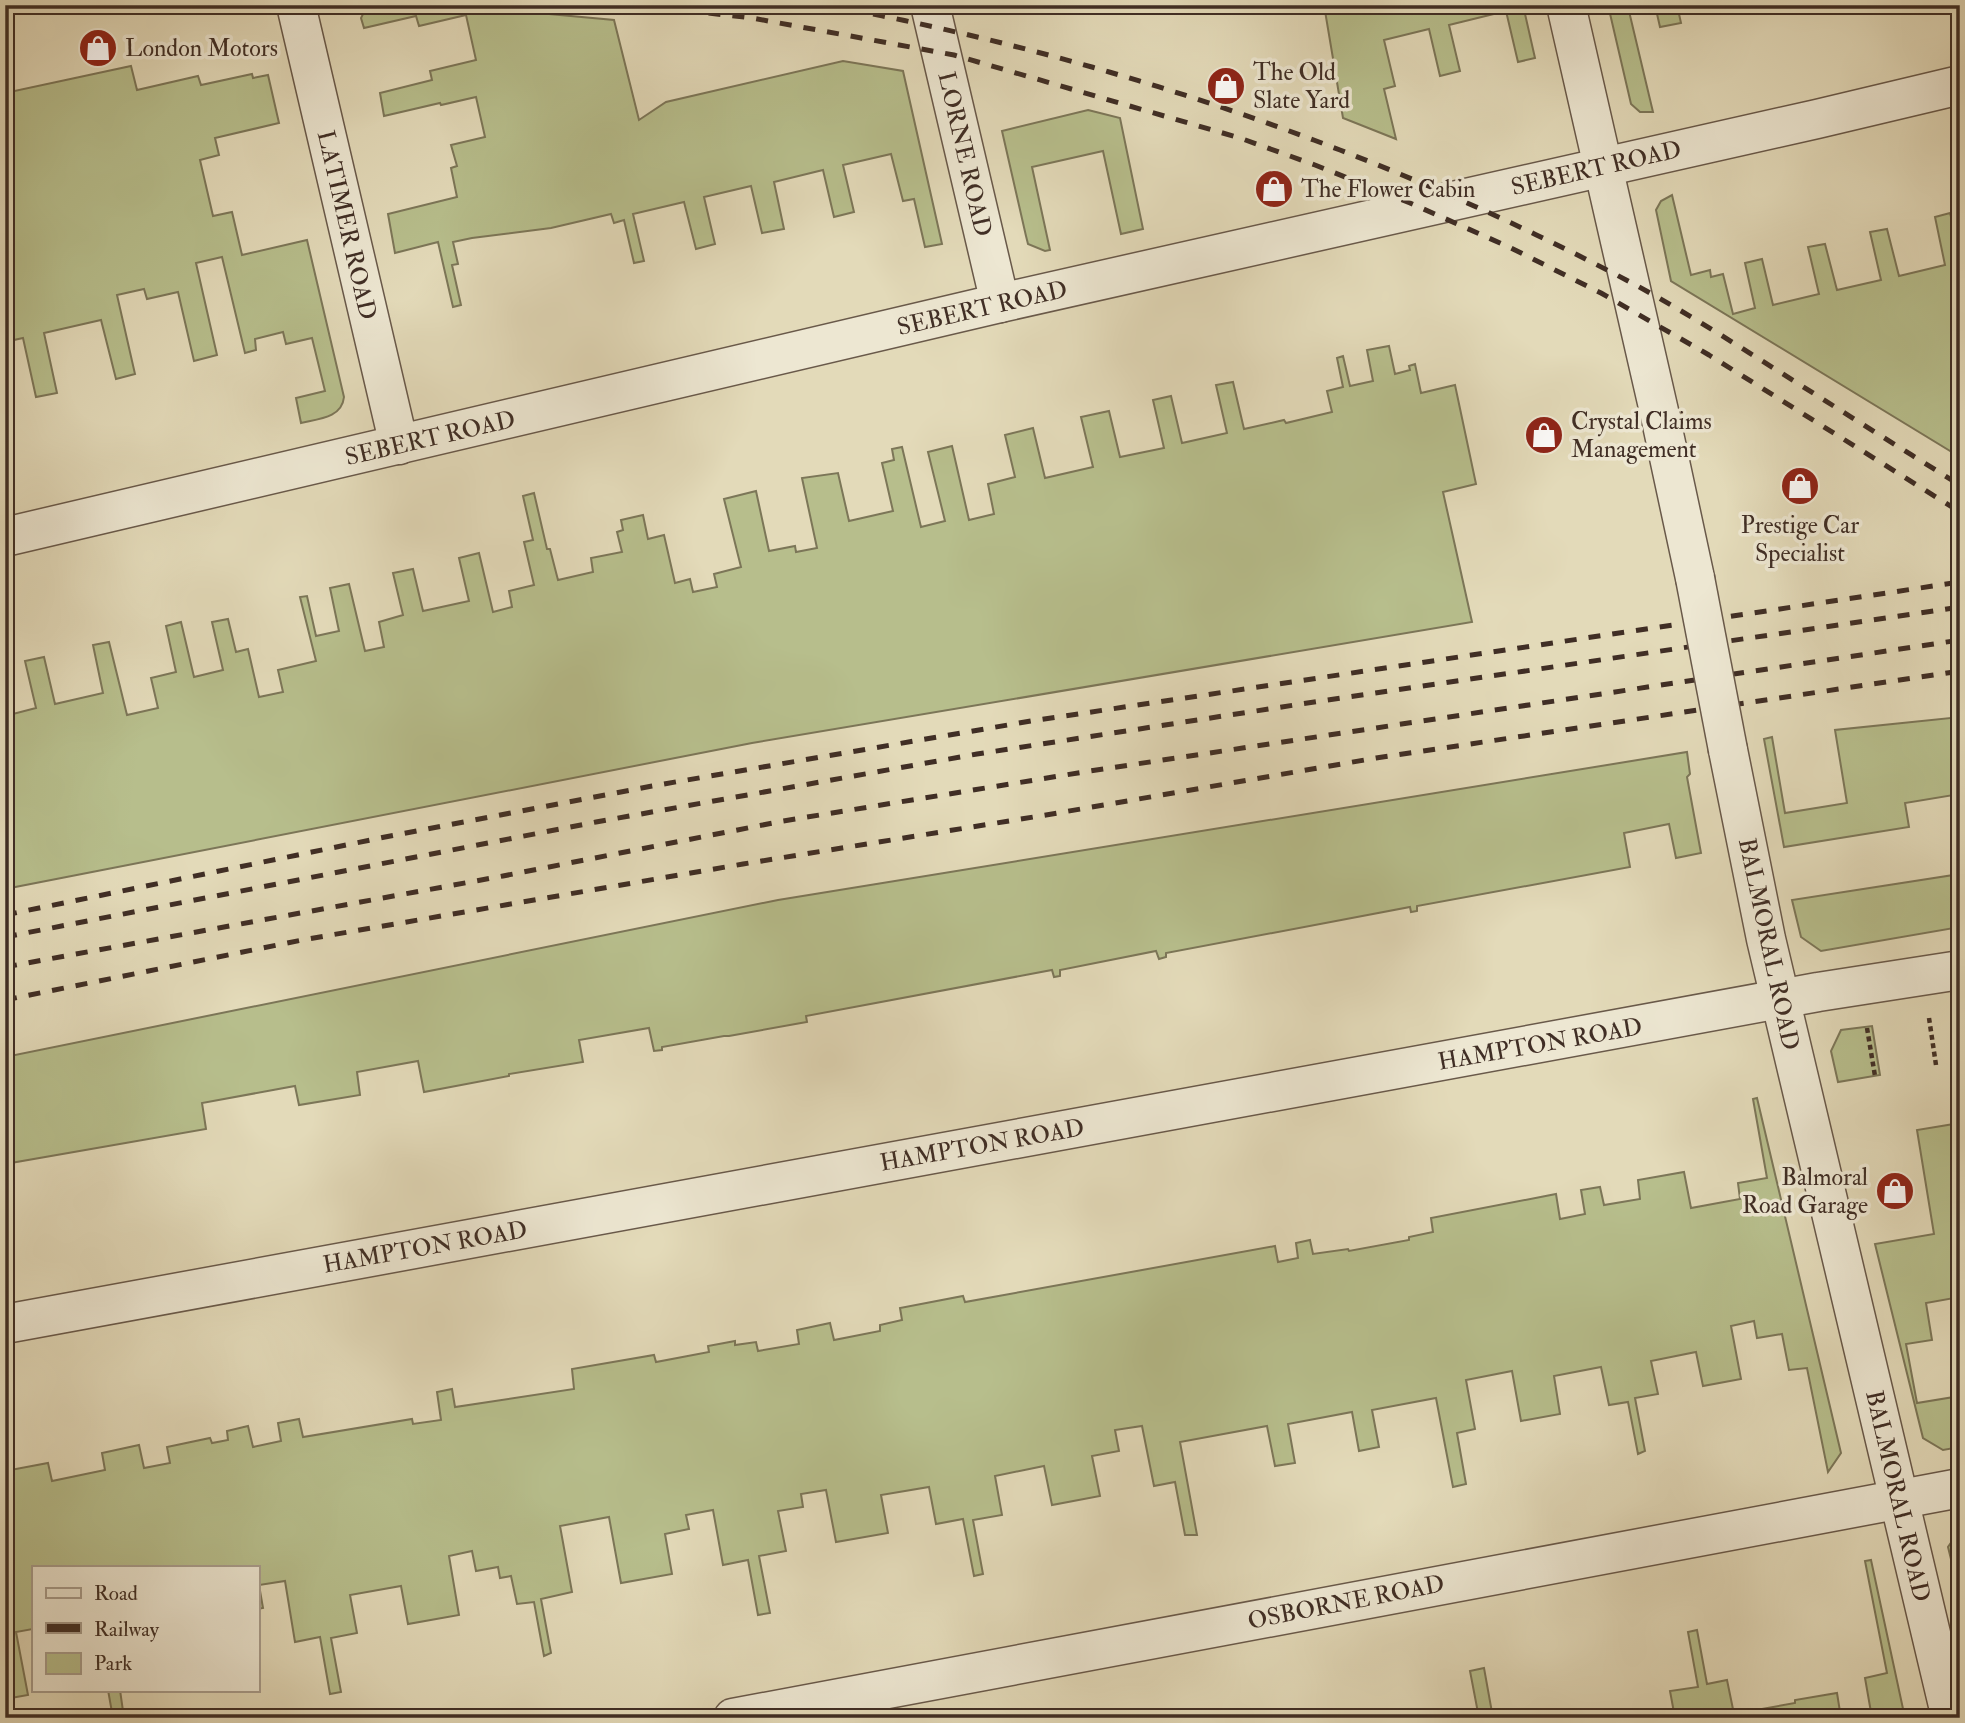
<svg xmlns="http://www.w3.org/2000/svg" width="1965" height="1723" font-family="'IM FELL Double Pica',serif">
<rect width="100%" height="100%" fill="#e3dab9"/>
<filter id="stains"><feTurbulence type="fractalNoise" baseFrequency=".00286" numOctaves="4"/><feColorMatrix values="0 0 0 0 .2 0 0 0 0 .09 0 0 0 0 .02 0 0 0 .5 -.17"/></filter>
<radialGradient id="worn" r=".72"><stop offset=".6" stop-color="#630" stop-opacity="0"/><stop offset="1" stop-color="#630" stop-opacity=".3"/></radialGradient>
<g fill="#b7be8c" stroke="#7c7658" stroke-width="2">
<polygon points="1324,5 1523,5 1535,58 1518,62 1506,11 1449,25 1460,71 1440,76 1429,29 1384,40 1395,86 1384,89 1396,139 1343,118"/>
<polygon points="1608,5 1635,5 1628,7 1653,112 1640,112 1631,104"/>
<polygon points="1655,5 1677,5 1681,23 1660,27"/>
<polygon points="367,6 538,13 614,20 639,120 666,102 843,61 903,71 942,244 925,247 914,199 903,201 891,154 843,165 854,212 834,217 823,170 774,182 784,229 762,233 751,186 704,197 715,244 696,249 684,202 633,214 644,261 634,263 624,220 614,223 611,214 551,228 472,238 453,242 458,264 452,265 461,305 453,307 438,242 395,253 388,214 457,197 451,168 457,166 451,145 485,137 476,97 441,105 440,103 384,116 380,93 432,80 430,71 476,60 466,15 419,26 416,16 364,28 361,18"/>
<path d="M131 66 137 90 198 76 201 85 252 74 253 78 268 75 279 123 215 138 219 155 200 160 213 216 232 212 242 255 307 240 344 397C342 418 318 419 301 423L296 398 325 391 312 338 286 344 283 332 255 339 256 350 245 353 222 257 196 263 217 355 194 361 178 292 147 299 144 289 117 295 135 374 116 379 101 320 44 333 57 393 36 397 23 338 5 342V93Z"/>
<polygon points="1088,110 1120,118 1143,229 1121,234 1103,151 1032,167 1050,250 1045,251 1028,244 1026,236 1002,131"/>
<polygon points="1672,195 1691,275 1710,270 1711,277 1723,274 1733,314 1755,308 1745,263 1762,259 1773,305 1819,294 1808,247 1825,244 1837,290 1881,280 1870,232 1887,229 1899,276 1945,265 1935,217 1950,213 1960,252 1960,457 1671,281 1656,210 1661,201"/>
<polygon points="1389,346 1395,374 1410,370 1409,366 1415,364 1421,393 1455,385 1476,484 1443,492 1472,622 752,743 5,889 5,716 36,708 25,661 44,657 55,704 103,693 93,645 109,642 127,715 158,708 151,678 176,672 166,626 181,622 194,677 223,670 212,622 228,619 236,652 248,649 259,697 283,692 278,670 316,661 300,597 307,596 316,636 339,631 330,588 349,584 365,651 384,647 379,622 403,615 393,573 413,569 423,611 469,601 459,558 479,553 493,612 512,607 509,591 534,585 524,542 533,540 523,496 534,493 547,549 550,549 558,580 593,572 591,558 622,552 617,532 623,530 621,520 643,515 648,539 664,535 675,583 690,579 693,592 717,587 714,574 741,567 724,499 756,491 769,551 795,546 796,552 817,548 802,478 838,473 849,521 893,511 882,463 894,460 892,449 902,447 921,527 945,521 928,452 952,446 969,520 994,514 988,484 1015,477 1005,435 1033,428 1045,478 1093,467 1081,417 1109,411 1120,457 1164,448 1153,400 1171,396 1182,443 1227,433 1216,385 1233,382 1244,429 1284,420 1286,423 1332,412 1327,391 1343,387 1337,358 1343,356 1350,386 1373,381 1367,350"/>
<polygon points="1960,717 1960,794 1905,803 1909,827 1784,847 1764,739 1772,737 1785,813 1847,803 1835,730"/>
<polygon points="1687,752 1690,774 1687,777 1701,853 1676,858 1669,824 1624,833 1630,867 1417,906 1417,911 1411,912 1410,907 1166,953 1166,957 1159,959 1156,951 1060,970 1060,976 1054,977 1052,970 806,1016 807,1022 801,1023 729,1036 724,1036 662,1047 662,1050 654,1051 649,1028 579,1040 583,1062 509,1074 509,1076 424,1092 418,1061 357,1072 360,1095 299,1105 295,1086 202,1103 206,1129 5,1164 5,1057 778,900"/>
<polygon points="1960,874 1960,927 1821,951 1801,937 1792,900"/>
<polygon points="1872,1026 1880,1075 1838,1082 1831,1051 1841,1030"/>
<polygon points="1757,1098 1841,1453 1828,1472 1807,1368 1789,1370 1782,1334 1757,1338 1754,1321 1731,1326 1741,1379 1703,1386 1696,1352 1651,1361 1658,1394 1635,1398 1645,1451 1638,1454 1628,1402 1609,1405 1601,1367 1554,1376 1560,1414 1521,1421 1512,1371 1466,1380 1475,1429 1457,1433 1466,1484 1453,1487 1436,1398 1372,1410 1379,1447 1359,1451 1352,1412 1288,1424 1295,1463 1275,1466 1267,1426 1180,1442 1197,1535 1185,1535 1175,1482 1154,1486 1142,1426 1115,1430 1119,1451 1092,1456 1100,1496 1052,1505 1044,1466 995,1476 1002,1515 973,1520 983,1574 974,1576 963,1519 936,1524 929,1487 881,1495 888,1533 836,1542 826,1490 801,1494 803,1507 778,1511 786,1551 759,1556 770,1613 758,1615 748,1560 723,1565 713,1510 686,1515 689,1529 665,1534 672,1574 621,1583 609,1517 560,1526 572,1592 541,1599 551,1653 544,1656 534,1602 517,1604 511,1576 500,1578 498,1567 476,1571 472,1551 449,1556 459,1615 408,1624 401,1586 350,1595 357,1633 331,1638 341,1692 330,1694 320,1637 295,1642 285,1581 259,1585 263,1608 257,1609 257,1567 33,1567 33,1629 16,1632 28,1695 5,1699 5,1471 48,1463 52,1481 105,1470 102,1453 139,1445 144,1468 170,1463 167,1447 210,1438 212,1443 228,1440 227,1431 248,1426 253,1447 281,1441 278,1423 299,1419 303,1437 412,1419 413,1424 441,1420 437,1392 452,1389 455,1407 574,1389 572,1369 654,1355 656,1362 709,1352 708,1346 735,1341 735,1345 756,1342 758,1351 799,1344 797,1330 830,1323 834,1340 880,1331 880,1325 902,1320 900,1308 963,1296 965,1302 1275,1246 1278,1262 1298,1258 1296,1243 1310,1240 1313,1254 1348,1249 1349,1251 1409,1240 1409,1237 1433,1232 1431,1218 1556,1194 1560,1219 1585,1214 1581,1190 1600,1187 1604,1205 1640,1199 1638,1180 1684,1172 1691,1208 1740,1199 1738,1183 1767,1178 1753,1099"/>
<polygon points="1960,1123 1960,1297 1926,1303 1932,1340 1906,1344 1917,1403 1960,1396 1960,1447 1943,1450 1923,1438 1875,1244 1934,1234 1917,1130"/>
<polygon points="1960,1530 1960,1596 1948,1547"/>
<polygon points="1871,1560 1905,1718 1872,1718 1865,1678 1887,1673 1865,1561"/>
<polygon points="1697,1630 1707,1684 1727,1680 1734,1714 1795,1703 1795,1700 1837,1693 1841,1718 1675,1718 1670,1691 1698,1687 1688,1632"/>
<polygon points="1484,1668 1493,1718 1479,1718 1470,1671"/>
<polygon points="108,1690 120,1690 124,1718 113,1718"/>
</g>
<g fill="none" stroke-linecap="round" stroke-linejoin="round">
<defs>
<g id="minor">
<polyline points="296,5 399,445"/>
<polyline points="930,5 1000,303"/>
<polyline points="5,537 1000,303 1817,119 1960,85"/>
<polyline points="5,1324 1818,992 1960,970"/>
<polyline points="733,1718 1960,1488"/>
</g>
<g id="tertiary">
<polyline points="1566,5 1661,420 1695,578"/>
<polyline points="1728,750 1766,939 1951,1718"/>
</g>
</defs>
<use href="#minor" stroke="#69594a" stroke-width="41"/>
<use href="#tertiary" stroke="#69594a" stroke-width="41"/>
<g stroke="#402e25" stroke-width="4.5" stroke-dasharray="5 3.5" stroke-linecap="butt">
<polyline points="1929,1018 1936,1065"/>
<polyline points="1867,1028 1875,1076"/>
</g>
<use href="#minor" stroke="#ede7d2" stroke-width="38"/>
<use href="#tertiary" stroke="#ede7d2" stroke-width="38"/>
<g stroke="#402e25" stroke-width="5" stroke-dasharray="12 12" stroke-linecap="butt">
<polyline points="637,5 752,18 954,55 1240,138 1315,165 1410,203 1509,247 1601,293 1709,355 1960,512"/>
<path d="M826 5C1098 55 1363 144 1609 271 1666 300 1721 335 1775 369 1837 408 1898 447 1960 485"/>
<polyline points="5,10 61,5"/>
<polyline points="5,915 385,837 652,786 1031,721 1960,582"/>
<polyline points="5,937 596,822 977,754 1301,704 1960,607"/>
<polyline points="5,967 503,876 783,821 1090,771 1960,640"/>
<polyline points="5,1000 302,940 743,864 1046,815 1376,758 1960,671"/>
</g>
<defs>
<polyline id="tertiary-bridge" points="1695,578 1728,750"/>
</defs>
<use href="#tertiary-bridge" stroke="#69594a" stroke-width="41" stroke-linecap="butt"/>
<use href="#tertiary-bridge" stroke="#ede7d2" stroke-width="38"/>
</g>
<defs>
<symbol id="shop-disc" viewBox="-11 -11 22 22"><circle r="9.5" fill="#8f2418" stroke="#ede7d2"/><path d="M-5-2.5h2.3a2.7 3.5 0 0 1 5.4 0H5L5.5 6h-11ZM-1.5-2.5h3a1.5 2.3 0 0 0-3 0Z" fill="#fff"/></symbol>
</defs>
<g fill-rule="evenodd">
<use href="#shop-disc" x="76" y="26" width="44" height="44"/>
<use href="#shop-disc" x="1204" y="64" width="44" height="44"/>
<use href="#shop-disc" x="1252" y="167" width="44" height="44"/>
<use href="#shop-disc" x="1522" y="413" width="44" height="44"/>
<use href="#shop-disc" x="1778" y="464" width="44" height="44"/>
<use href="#shop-disc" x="1873" y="1169" width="44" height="44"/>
</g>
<g text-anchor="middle" stroke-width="7" stroke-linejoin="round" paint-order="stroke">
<g font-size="24" fill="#402e25" stroke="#ede7d2" text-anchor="start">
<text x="125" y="56">London Motors</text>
<text x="1253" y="80">The Old<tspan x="1253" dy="28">Slate Yard</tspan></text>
<text x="1301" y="197">The Flower Cabin</text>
<text x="1571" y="429">Crystal Claims<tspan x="1571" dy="28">Management</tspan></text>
<text x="1800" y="533" text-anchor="middle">Prestige Car<tspan x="1800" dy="28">Specialist</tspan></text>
<text x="1868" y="1185" text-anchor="end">Balmoral<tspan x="1868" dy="28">Road Garage</tspan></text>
</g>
<g font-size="24" fill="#402e25" stroke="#ede7d2">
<text transform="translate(965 154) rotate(77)" y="8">LORNE ROAD</text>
<text transform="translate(1596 168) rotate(-13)" y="8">SEBERT ROAD</text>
<text transform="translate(347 225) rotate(77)" y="8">LATIMER ROAD</text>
<text transform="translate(982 308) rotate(-13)" y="8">SEBERT ROAD</text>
<text transform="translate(430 438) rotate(-13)" y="8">SEBERT ROAD</text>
<text transform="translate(1769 944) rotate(78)" y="8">BALMORAL ROAD</text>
<text transform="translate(1540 1044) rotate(-10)" y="8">HAMPTON ROAD</text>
<text transform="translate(982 1145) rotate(-10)" y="8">HAMPTON ROAD</text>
<text transform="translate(425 1247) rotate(-10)" y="8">HAMPTON ROAD</text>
<text transform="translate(1898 1496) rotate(77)" y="8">BALMORAL ROAD</text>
<text transform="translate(1346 1602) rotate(-11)" y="8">OSBORNE ROAD</text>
</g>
</g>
<rect width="1965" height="1723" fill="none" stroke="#e3dab9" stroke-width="28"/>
<rect x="7" y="7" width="1951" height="1709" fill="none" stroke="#402e25" stroke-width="3.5"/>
<rect x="14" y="14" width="1937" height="1695" fill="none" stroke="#402e25" stroke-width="2"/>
<rect x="32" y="1566" width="228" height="126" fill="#ede7d2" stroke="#a89d8d" stroke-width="2"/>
<rect x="46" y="1588" width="35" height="10" fill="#ede7d2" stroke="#a89d8d" stroke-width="2"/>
<text x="94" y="1600" font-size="21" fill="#402e25">Road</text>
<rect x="46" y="1623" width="35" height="10" fill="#402e25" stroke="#a89d8d" stroke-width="2"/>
<text x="94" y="1636" font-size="21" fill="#402e25">Railway</text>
<rect x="46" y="1653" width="35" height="21" fill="#b7be8c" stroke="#a89d8d" stroke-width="2"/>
<text x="94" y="1670" font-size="21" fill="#402e25">Park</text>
<rect width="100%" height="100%" filter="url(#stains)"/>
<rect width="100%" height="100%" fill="url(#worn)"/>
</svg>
